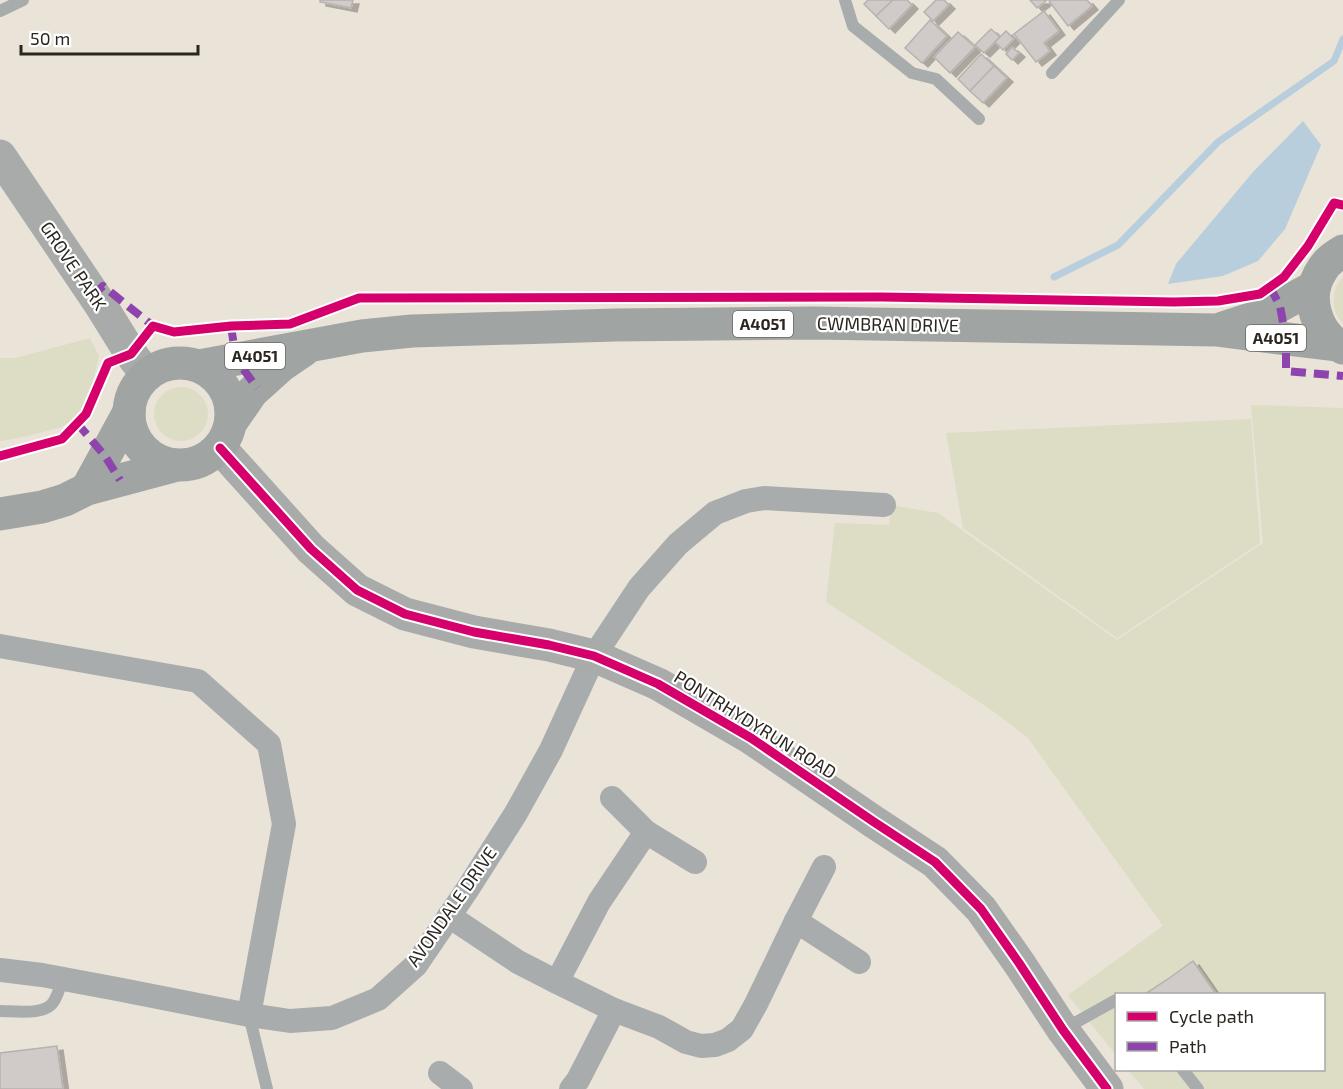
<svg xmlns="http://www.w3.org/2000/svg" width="1343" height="1089" font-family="'Exo 2',sans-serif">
<defs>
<filter id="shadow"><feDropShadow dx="6" dy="4" stdDeviation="0" flood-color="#0004"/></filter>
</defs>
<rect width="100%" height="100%" fill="#eae3d8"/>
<g fill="#dddcc5">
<path d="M1343 276V324C1330 310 1331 290 1343 276Z"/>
<polygon points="90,338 99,356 91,390 84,411 62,427 23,437 0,441 0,358 16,358"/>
<circle cx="181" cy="414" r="27"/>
<polygon points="1251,405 1343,408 1343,1089 1144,1089 1128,1070 1324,1070 1324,994 1116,994 1116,1055 1068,995 1163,926 1028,738 990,709 826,602 835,523 889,525 891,505 938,513 1117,640 1263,543"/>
<polygon points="1251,419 1260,543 1117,638 963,528 946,433"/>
</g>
<polygon fill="#b8cedc" points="1303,121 1321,145 1285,229 1258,261 1223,276 1168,284 1176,264 1253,172"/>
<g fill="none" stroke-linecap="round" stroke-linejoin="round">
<polyline stroke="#b8cedc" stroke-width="7" points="1054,277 1118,245 1218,142 1334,61 1343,39"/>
</g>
<g fill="#d0cac8" stroke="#b7b2af" stroke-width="1.5" filter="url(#shadow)">
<polygon points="320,0 353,0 351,8 320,2"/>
<polygon points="868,0 893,0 876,16 864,4"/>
<polygon points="893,0 907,0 912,5 889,29 876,16"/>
<polygon points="936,0 944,0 949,5 933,21 924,12"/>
<polygon points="1030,0 1047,0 1037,8"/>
<polygon points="1051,0 1087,0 1092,6 1068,26 1049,1"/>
<polygon points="1044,11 1059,31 1044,43 1050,51 1036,62 1014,34"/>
<polygon points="930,20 947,36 922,63 905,48"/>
<polygon points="991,29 1000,37 984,53 975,45"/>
<polygon points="1006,31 1014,39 1003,50 995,42"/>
<polygon points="958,32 975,47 950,73 934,57"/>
<polygon points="1012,47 1019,53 1012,60 1006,54"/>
<polygon points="981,54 994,66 970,91 958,79"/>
<polygon points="994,66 1007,78 983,103 970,91"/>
<polygon points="1193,961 1216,994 1145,994 1168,979"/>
<polygon points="57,1046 63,1089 0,1089 0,1053"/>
</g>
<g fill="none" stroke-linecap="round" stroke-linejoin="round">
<g stroke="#a8acad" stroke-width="12">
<polyline points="845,0 853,26 912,73 936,79 979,119"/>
<polyline points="0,11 23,0"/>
<polyline points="1052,73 1119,0"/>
<path d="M0 1011C15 1011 46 1016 54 1001 58 995 60 986 63 979"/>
<polyline points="249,1015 267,1089"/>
<polyline points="1064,1029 1116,1000"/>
<polyline points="1183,1070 1198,1089"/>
</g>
<g stroke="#a8acad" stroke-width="24">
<polyline points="0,646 198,681 269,744 284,824 249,1015"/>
<polyline points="612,798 646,832 695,862"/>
<polyline points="449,916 518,962 557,982 614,1010 659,1027 686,1042 701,1046 715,1045 728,1040 742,1029 756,1004 796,921 824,867"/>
<polyline points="796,921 859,962"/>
<polyline points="0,970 42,975 117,989 249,1015 290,1021 332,1018 378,999 416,965 467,890 516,813 551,750 594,656 639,588 678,544 715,513 746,501 764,498 884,505"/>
<polyline points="557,982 599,902 646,832"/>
<polyline points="440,1073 461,1089"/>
<polyline points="571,1089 578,1080 614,1010"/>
</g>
<g stroke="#a8abaa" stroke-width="33">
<polyline points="0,156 100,304 131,354 147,375"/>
<polyline points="220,448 311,549 357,590 405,614 474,632 549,645 594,656 658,684 751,738 874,822 935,862 981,909 1019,963 1063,1030 1107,1089"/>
</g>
<g stroke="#a0a4a3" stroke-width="33">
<path d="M1343 251C1335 256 1327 261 1322 270 1304 296 1316 334 1343 348"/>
<polyline points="1223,328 1263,315 1314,287"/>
<circle cx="180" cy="414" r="51"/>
<polyline points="199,366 362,336 412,331 615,325 814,323 1216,330 1336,345"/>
<polyline points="232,421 252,392 282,365 304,350"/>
<polyline points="87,489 129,412"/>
<polyline points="0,514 42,507 65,500 87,489 173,466"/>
</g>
<g stroke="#8e44ad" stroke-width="8" stroke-dasharray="15 8" stroke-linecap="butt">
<polyline points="1270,287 1280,306 1286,339 1286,371 1343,376"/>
<polyline points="93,295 103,286 153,326"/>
<polyline points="231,326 236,359 257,388"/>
<polyline points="77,423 105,456 120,480"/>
</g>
<defs>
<g id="cycleway">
<polyline points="220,448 311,549 357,590 405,614 474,632 549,645 594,656 658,684 751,738 874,822 935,862 981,909 1019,963 1063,1030 1107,1089"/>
<polyline points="0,456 62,439 86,414 108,363 131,354 153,326 174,332 231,326 290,324 359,298 882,297 1174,302 1218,301 1260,294 1284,277 1308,246 1334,203 1343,205"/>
</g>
</defs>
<use href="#cycleway" stroke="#fff" stroke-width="13"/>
<use href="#cycleway" stroke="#d6006c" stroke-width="9"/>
</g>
<g text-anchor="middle" stroke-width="4.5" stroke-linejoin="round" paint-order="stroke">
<g fill="#fff" stroke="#6b6762" stroke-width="1.5">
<rect x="733" y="311" width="60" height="26" rx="4.5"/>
<rect x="1246" y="325" width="60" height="26" rx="4.5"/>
<rect x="225" y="343" width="60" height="26" rx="4.5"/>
</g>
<g font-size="16" font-weight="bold" fill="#2b261f">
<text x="763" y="330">A4051</text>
<text x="1276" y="344">A4051</text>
<text x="255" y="362">A4051</text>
</g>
<g font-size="18" fill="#2b261f" stroke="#fff">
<text transform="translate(73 266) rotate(56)" y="6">GROVE PARK</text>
<text transform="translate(888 325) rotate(1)" y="6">CWMBRAN DRIVE</text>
<text transform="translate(755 725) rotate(32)" y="6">PONTRHYDYRUN ROAD</text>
<text transform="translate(452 907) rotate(-55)" y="6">AVONDALE DRIVE</text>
</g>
</g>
<rect x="1115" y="993" width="210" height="78" fill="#ffffff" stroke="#aaa8a5" stroke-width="1.5"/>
<rect x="1127" y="1012" width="30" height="9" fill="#d6006c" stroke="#aaa8a5" stroke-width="1.5"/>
<text x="1169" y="1023" font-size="18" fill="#2b261f">Cycle path</text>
<rect x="1127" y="1042" width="30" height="9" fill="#8e44ad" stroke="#aaa8a5" stroke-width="1.5"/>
<text x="1169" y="1053" font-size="18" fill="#2b261f">Path</text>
<path d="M21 45v9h177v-9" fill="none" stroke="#2b261f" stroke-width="3"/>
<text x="30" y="45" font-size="18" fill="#2b261f" stroke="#ffffff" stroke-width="4.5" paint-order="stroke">50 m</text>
</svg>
